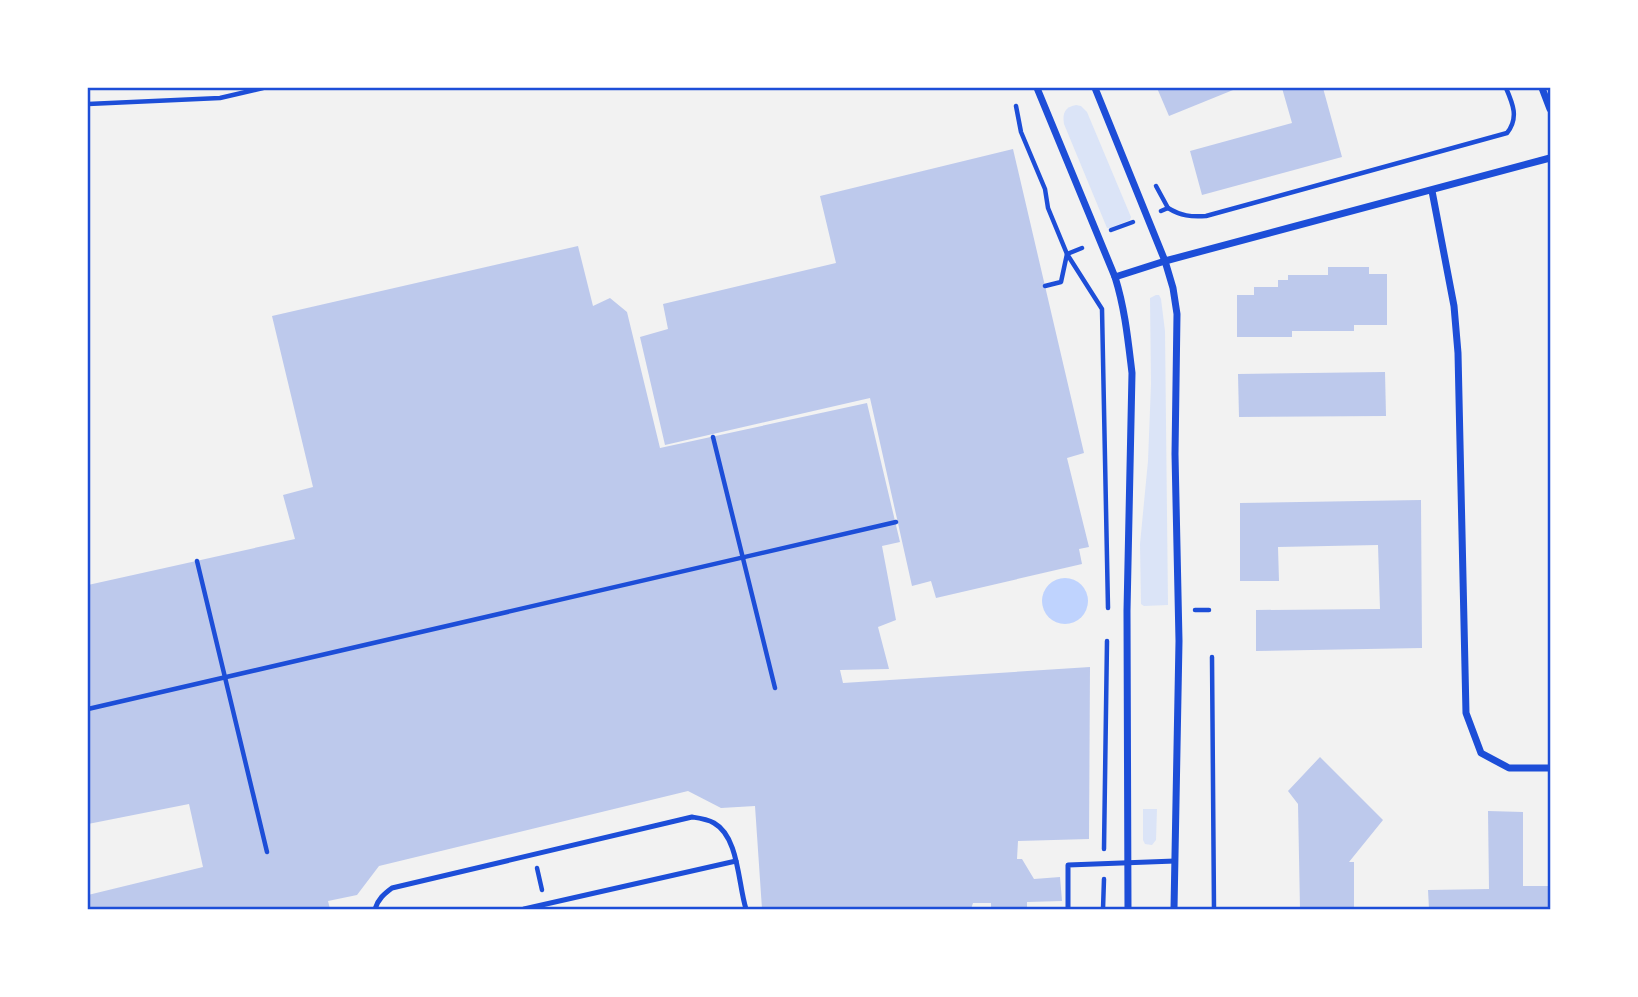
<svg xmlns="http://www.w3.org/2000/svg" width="1638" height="997" font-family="'Golos Text',sans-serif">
<rect width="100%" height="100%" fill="#f2f2f2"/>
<g fill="#dbe4f7">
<path d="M1076 105 1081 106 1087 112 1131 217 1130 220 1110 228H1107L1064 124C1062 113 1065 107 1076 105Z"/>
<polygon points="1156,295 1159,295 1161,299 1165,331 1168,605 1144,606 1141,604 1140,544 1148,461 1151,384 1150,298"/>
<polygon points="1143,809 1157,809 1156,840 1152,845 1145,844 1143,840"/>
</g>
<circle fill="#bfd3fe" cx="1065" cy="601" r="23"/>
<g fill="#bdc9ec">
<polygon points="1157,88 1238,88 1169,116"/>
<polygon points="1282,88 1323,88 1342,157 1202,195 1190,151 1292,123"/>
<polygon points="1013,149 1084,453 1067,458 1089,547 1079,549 1082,564 936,598 931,581 912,586 870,398 665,445 640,337 668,329 663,304 836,263 820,196"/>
<polygon points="578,246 593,306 610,298 627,312 660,448 867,403 900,542 882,546 896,620 878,627 889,669 840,670 843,683 1090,667 1089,839 1018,841 1017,859 1022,859 1034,879 1060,877 1062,901 1027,902 1027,909 991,909 991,903 973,903 971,909 954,909 950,908 926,909 762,909 755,806 721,808 688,791 379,866 357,895 328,901 330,909 88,909 88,895 203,867 189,804 88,824 88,585 295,539 283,495 313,487 272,316"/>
<polygon points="1328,267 1369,267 1369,274 1387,274 1387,325 1354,325 1354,331 1292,331 1292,337 1237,337 1237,295 1254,295 1254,287 1278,287 1278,280 1288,280 1288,275 1328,275"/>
<polygon points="1385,372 1386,416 1239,417 1238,374"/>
<polygon points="1421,500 1422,648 1256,651 1256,610 1380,609 1378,545 1278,547 1279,581 1240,581 1240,503"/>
<polygon points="1320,757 1383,820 1349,862 1354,862 1354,909 1300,909 1298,804 1288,791"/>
<polygon points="1488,811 1523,812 1523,886 1550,886 1550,909 1429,909 1428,890 1489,889"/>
</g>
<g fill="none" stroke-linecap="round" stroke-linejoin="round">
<g stroke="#1d4ed8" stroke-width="4.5">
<polyline points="88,104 220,98 263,88"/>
<polyline points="1016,106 1021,132 1045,189 1048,208 1067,254 1102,309 1108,608"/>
<polyline points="1156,186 1168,208"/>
<path d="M1161 211 1168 208C1181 216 1191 217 1206 216L1507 133C1519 118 1513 104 1506 88"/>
<polyline points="1111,230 1133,222"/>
<polyline points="1045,286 1061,282 1067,254 1082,248"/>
<polyline points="713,437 775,688"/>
<polyline points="197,561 267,852"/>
<polyline points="1195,610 1209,610"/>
<polyline points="1212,657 1214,909"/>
<polyline points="88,709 896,522"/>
<polyline points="1104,849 1107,641"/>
<polyline points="537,868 542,890"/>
<polyline points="1103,909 1104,879"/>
</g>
<g stroke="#1d4ed8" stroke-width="5">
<path d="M375 909C378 899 384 894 392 888L692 817C699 818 707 819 714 823 739 837 738 884 746 909"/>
<polyline points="524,909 736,861"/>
<polyline points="1068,909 1068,865 1175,861"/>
</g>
<g stroke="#1d4ed8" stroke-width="7">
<path d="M1037 88 1115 277C1125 309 1128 340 1132 373L1127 611 1128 909"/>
<polyline points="1095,88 1165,261 1173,288 1177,314 1175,454 1179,641 1174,909"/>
<polyline points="1542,88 1550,109"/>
<polyline points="1432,191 1454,306 1458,353 1466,713 1481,753 1509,768 1550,768"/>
<polyline points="1115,277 1165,261 1550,158"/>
</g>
</g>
<rect width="1638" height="997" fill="none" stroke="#ffffff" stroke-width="178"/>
<rect x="89" y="89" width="1460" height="819" fill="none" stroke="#1d4ed8" stroke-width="2.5"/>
</svg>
